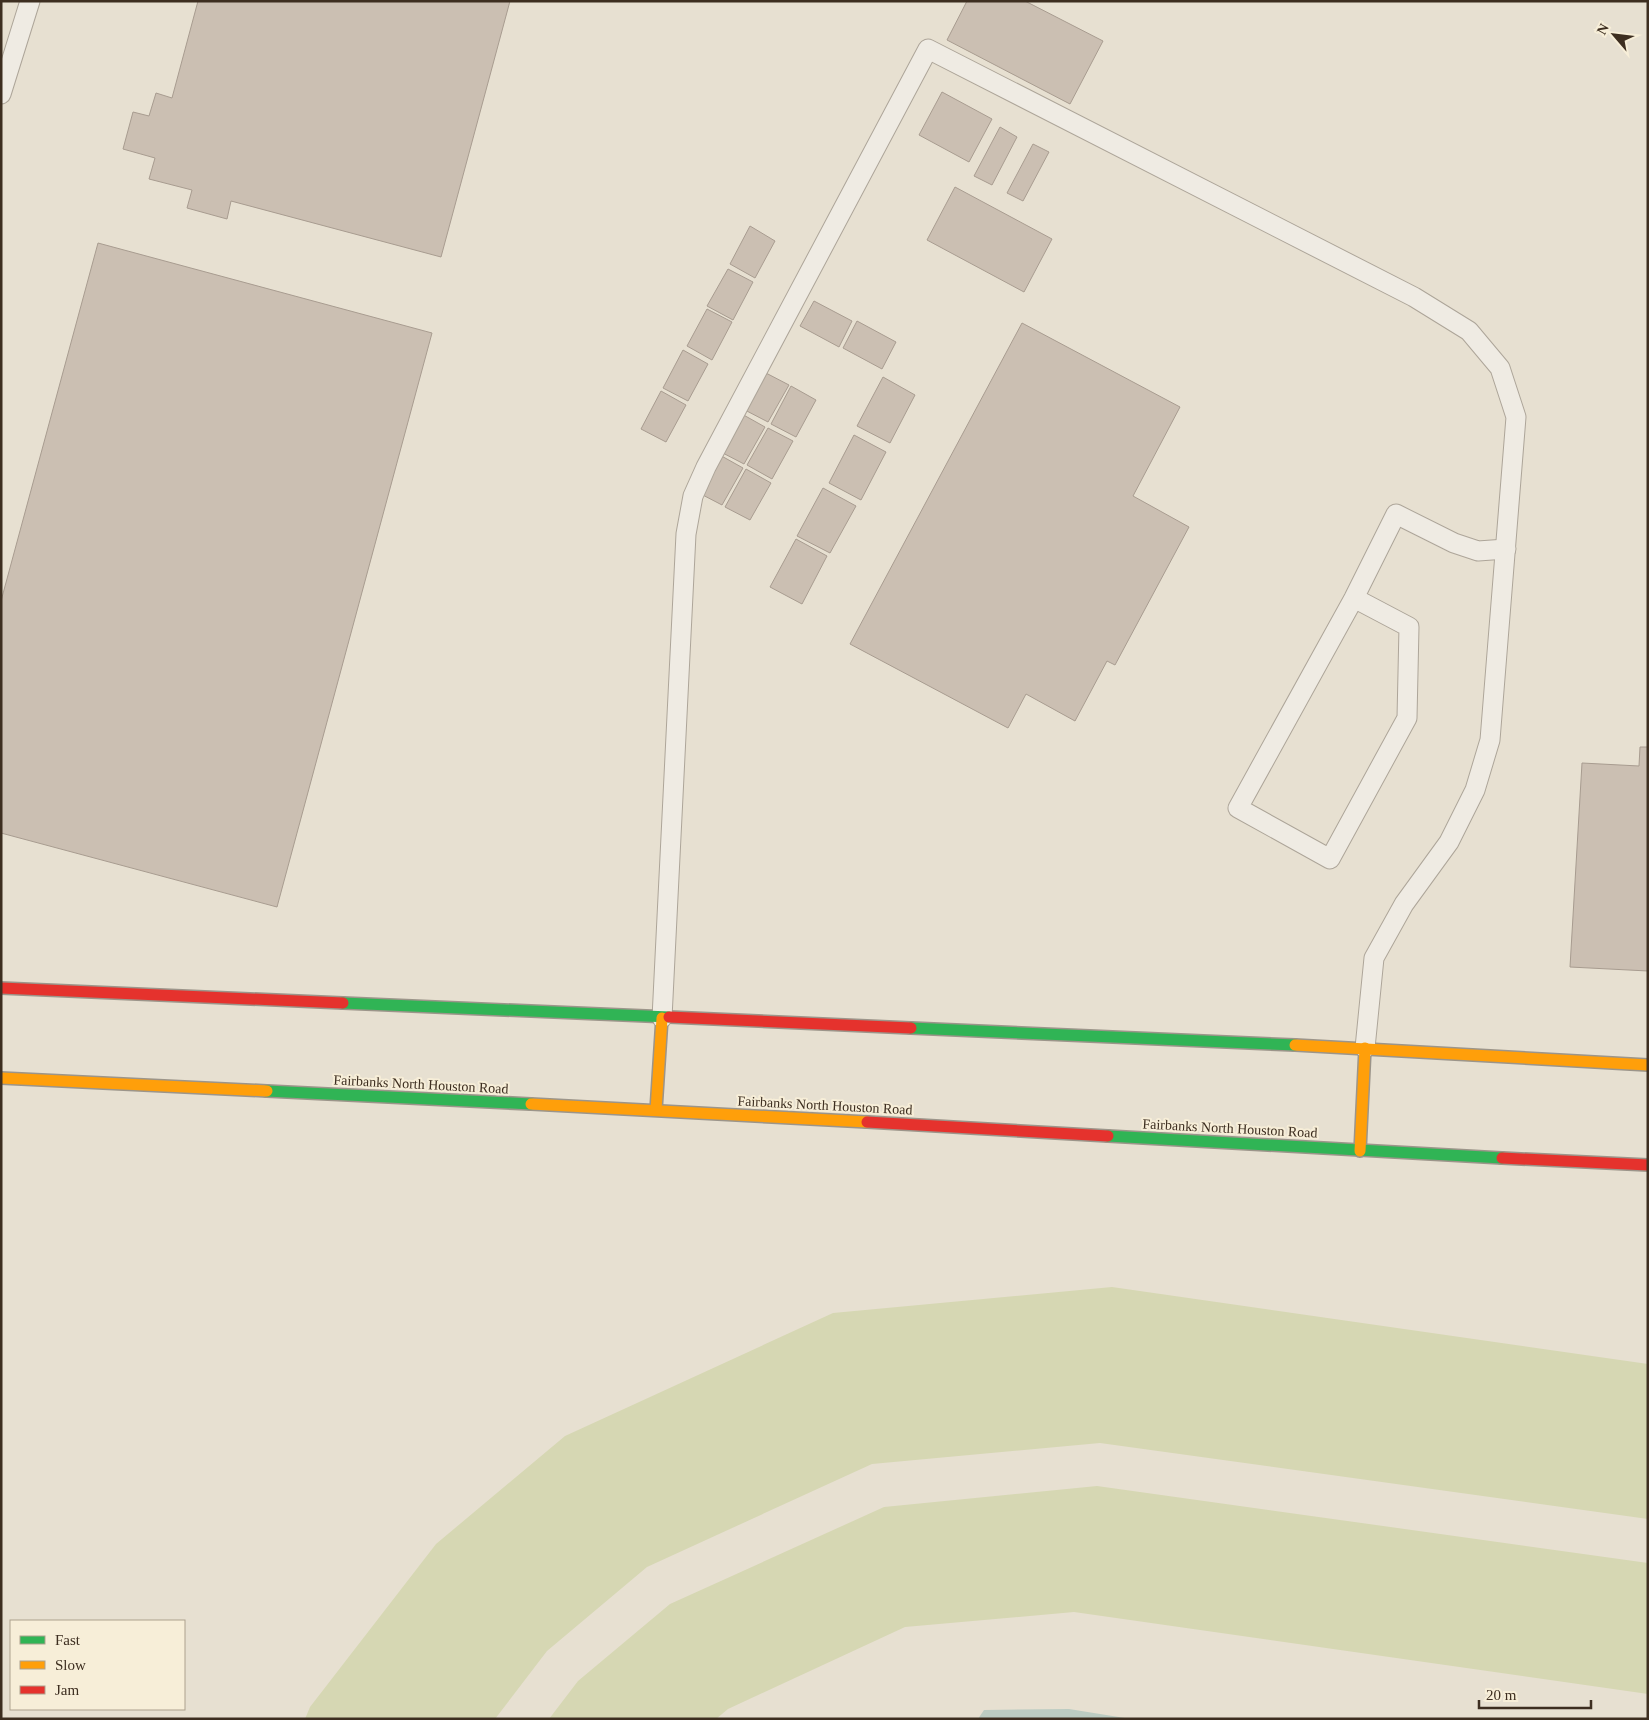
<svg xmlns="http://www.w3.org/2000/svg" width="1649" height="1720" font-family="'Times New Roman',serif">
<rect width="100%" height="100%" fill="#e7e0d1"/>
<g fill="#d6d7b3">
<polygon points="1112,1287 1648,1364 1648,1519 1100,1443 872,1464 647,1567 547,1651 495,1719 305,1719 310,1707 436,1544 565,1436 833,1313"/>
<polygon points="1097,1486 1648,1563 1648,1694 1074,1612 905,1627 728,1709 716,1719 549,1719 578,1681 670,1604 884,1507"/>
</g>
<polygon fill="#bcccc2" points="1069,1709 1131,1719 978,1719 984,1710"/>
<g fill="#cbbfb2" stroke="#a89c90">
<polygon points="198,1 510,1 441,257 231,201 227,219 187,208 192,190 149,179 155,158 123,149 133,112 149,116 156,93 172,98"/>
<polygon points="967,1 1025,1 1103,41 1070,104 947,40"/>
<polygon points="942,92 992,119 969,162 919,135"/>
<polygon points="1000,127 1017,137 992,185 974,176"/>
<polygon points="1033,144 1049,152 1023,201 1007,193"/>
<polygon points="955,187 1052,239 1024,292 927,240"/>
<polygon points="750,226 775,241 755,278 730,264"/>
<polygon points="98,243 432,333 277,907 1,833 1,601"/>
<polygon points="728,269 753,282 733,320 707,306"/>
<polygon points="814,301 852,321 839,347 800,326"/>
<polygon points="707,309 732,322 712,360 687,346"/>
<polygon points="857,321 896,342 882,369 843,348"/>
<polygon points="1022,323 1180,407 1133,496 1189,527 1115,665 1107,661 1075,721 1026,694 1008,728 850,644"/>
<polygon points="683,350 708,364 688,401 663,388"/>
<polygon points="764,372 789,385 768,422 743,409"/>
<polygon points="883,377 915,395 890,443 857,426"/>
<polygon points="791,386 816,400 796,437 771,424"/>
<polygon points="661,391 686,405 666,442 641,429"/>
<polygon points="740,413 765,427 744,464 719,451"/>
<polygon points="768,428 793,441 772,479 747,465"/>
<polygon points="854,435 886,452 861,500 829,483"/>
<polygon points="718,454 743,468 722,505 697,492"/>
<polygon points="746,469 771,483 750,520 725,507"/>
<polygon points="823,488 856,506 830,553 797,536"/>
<polygon points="796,539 827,556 802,604 770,587"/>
<polygon points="1640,747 1648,747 1648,971 1570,967 1582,763 1639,766"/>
</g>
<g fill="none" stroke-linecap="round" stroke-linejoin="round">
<defs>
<g id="lane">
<polyline points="1,94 30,1"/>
<polyline points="1354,598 1409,627 1407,718 1330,859 1238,808 1354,598 1396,514 1454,543 1478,551 1506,549"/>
<polyline points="662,1018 686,534 693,496 706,467 928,49 1414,297 1469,331 1500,368 1516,417 1490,740 1475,790 1449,842 1404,904 1374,958 1365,1048"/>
</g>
<g id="fast">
<polyline points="343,1003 669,1017"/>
<polyline points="911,1028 1295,1045"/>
<polyline points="267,1091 531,1104"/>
<polyline points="1108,1136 1502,1158"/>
</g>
<g id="slow">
<polyline points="1295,1045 1648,1065"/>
<polyline points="1,1078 267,1091"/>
<polyline points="531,1104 867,1122"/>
<polyline points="656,1110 662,1018"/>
<polyline points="1360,1151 1365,1048"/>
</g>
<g id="jam">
<polyline points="1,988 343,1003"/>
<polyline points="669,1017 911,1028"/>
<polyline points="867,1122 1108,1136"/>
<polyline points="1502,1158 1648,1165"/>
</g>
</defs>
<use href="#lane" stroke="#ada599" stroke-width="21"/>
<use href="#fast" stroke="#9c958a" stroke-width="14"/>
<use href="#slow" stroke="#9c958a" stroke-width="14"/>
<use href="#jam" stroke="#9c958a" stroke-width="14"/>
<use href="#lane" stroke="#efebe3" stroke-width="19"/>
<use href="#fast" stroke="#30b455" stroke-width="11"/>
<use href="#slow" stroke="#ff9f0a" stroke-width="11"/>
<use href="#jam" stroke="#e5322d" stroke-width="11"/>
</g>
<g text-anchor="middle" stroke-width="4" stroke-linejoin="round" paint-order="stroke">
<g font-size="14" fill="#3d2e20" stroke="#f7eed8">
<text transform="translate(421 1084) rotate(3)" y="5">Fairbanks North Houston Road</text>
<text transform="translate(825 1105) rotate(3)" y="5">Fairbanks North Houston Road</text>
<text transform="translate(1230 1128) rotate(3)" y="5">Fairbanks North Houston Road</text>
</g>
</g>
<rect width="1649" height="1720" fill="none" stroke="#3d2e20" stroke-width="5"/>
<rect x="10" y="1620" width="175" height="90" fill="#f7eed8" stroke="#ada18e"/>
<rect x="20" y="1636" width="25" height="8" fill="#30b455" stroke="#ada18e"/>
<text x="55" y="1645" font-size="15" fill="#3d2e20">Fast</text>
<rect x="20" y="1661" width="25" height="8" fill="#ff9f0a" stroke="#ada18e"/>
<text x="55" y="1670" font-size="15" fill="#3d2e20">Slow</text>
<rect x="20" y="1686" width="25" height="8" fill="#e5322d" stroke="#ada18e"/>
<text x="55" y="1695" font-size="15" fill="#3d2e20">Jam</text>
<g transform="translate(1614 35) rotate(298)" stroke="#f7eed8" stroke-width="4" paint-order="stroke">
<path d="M0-4L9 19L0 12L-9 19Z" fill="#3d2e20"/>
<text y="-8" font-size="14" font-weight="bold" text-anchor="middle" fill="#3d2e20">N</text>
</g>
<path d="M1479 1700v8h112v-8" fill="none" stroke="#3d2e20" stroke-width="2.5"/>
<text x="1486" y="1700" font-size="15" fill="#3d2e20" stroke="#f7eed8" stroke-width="4" paint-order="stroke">20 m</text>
</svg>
